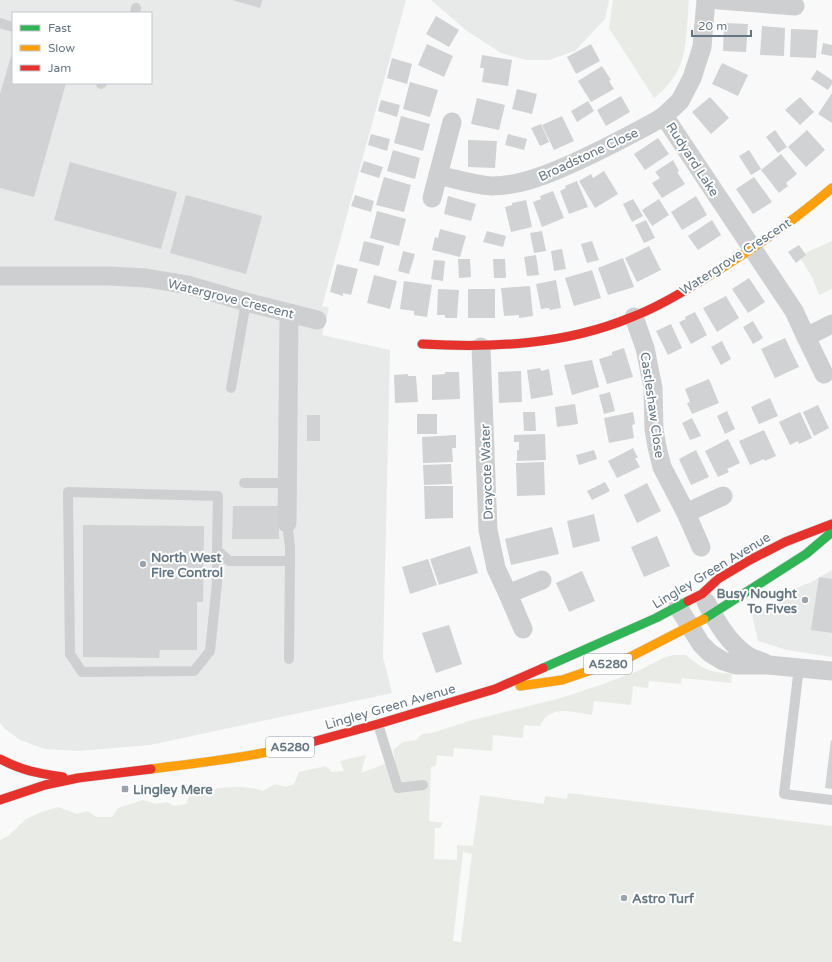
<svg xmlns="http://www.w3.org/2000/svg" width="832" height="962" font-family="'Varela Round',sans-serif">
<rect width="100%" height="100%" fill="#f9f9f9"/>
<g fill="#e8e9e9" fill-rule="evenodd">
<path d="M0 0H406L322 306 329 308 322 335 390 350 383 657 392 693 150 745 78 751 45 749 20 740 4 728 0 723ZM13 13H151V83H13Z"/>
<polygon points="431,0 609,0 605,19 575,51 549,60 526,60 501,53 467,31"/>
<polygon points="832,570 832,657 787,650 758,641 752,615 803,585 810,583"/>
</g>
<g fill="#e8ebe6" fill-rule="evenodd">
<path d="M613 0H689C685 42 690 70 654 98L609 28Z"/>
<polygon points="832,241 832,289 819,295 812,277 801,259 806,255 805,253"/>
<path d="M673 655H686C704 670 709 672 732 674L731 683 682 678 681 684 649 681 648 688 633 686 631 705 594 701 592 715C573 712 549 704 540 726L524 725 523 738 493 735 492 751 454 748 453 757 437 755 436 766 431 767 429 821 443 823 440 828H435L434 859 457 860V845L473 846 480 795 544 804 545 796 567 799 568 793 832 826V962H0V840L8 836 26 819 41 812 58 807 77 814 88 811 96 817H112L118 808 143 800 156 804 167 802 174 806 186 804 190 793C213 789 241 783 263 791L275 784 286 787 294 784 299 772 326 766 332 772 344 771 340 761 366 755 361 773 395 760 393 750 403 742 416 740 422 734 432 733 469 721 561 698 603 684 640 670 663 658ZM463 852 472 854 461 942 453 941Z"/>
</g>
<g fill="#d0d2d3">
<polygon points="232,0 262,0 260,8"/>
<polygon points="436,16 459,30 449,47 426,34"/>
<polygon points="724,23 748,24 746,52 723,51"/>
<polygon points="762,26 785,28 784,56 760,55"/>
<polygon points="791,29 818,30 816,58 790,57"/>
<polygon points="823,43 832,45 832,56 821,54"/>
<polygon points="427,44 453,56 444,77 418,65"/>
<polygon points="591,44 600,61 576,74 567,57"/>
<polygon points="482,55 512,60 508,86 482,82 484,68 480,68"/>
<polygon points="11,56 13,57 13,83 66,83 34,197 0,188 0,94"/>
<polygon points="392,58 412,64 407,84 387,78"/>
<polygon points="722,63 748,75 738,96 712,84"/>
<polygon points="602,66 611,80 609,81 614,89 591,102 578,81"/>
<polygon points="817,70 832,80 832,84 828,90 811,79"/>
<polygon points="410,82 438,90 430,117 403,109"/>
<polygon points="517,89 537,94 532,114 512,109"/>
<polygon points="832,93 832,123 818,114"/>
<polygon points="621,96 630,112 606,126 597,110"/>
<polygon points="710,97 729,118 711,134 692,112"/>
<polygon points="800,97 814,112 800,125 785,110"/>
<polygon points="477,98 505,105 499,130 471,124"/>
<polygon points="381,100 400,105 397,117 378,111"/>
<polygon points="588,101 594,111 577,122 571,111"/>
<polygon points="401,116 430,124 423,151 394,143"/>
<polygon points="562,116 574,141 554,150 542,125"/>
<polygon points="541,124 549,142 540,146 531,128"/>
<polygon points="775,130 787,147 778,153 766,137"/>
<polygon points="807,130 825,150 806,167 788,147"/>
<polygon points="371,134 390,139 387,151 368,145"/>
<polygon points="508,134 527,139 524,150 505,145"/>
<polygon points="658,138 669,154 645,170 634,154"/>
<polygon points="468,140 497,141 495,168 468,167"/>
<polygon points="393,150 420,158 415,179 387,171"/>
<polygon points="749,150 761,169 751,175 739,156"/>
<polygon points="781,154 797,174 786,183 788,186 779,193 761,170"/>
<polygon points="673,160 679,171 677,172 685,184 662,198 652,183 660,178 655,172"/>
<polygon points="364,161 383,167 379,178 360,172"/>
<polygon points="70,162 177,192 161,249 54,220"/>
<polygon points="604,171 618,194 595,208 579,181 591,174 593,178"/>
<polygon points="384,177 411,185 404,212 376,205"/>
<polygon points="754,177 772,202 753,214 736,189"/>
<polygon points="577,181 588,207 569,214 560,191 566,188 565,186"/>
<polygon points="553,191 564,218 542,227 533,202 541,199 540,196"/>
<polygon points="186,195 262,216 246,274 170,253"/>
<polygon points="355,195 374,201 371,212 351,206"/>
<polygon points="448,196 476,204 471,221 444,214"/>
<polygon points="696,196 707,215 682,230 671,212"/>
<polygon points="633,199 643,216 632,222 623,204"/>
<polygon points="659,199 669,215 652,226 642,210"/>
<polygon points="526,200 532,227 511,232 505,207 512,205 512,203"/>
<polygon points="377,211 406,219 399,246 370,238"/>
<polygon points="646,220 655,238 644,243 635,225"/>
<polygon points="712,220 721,235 698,250 688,236"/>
<polygon points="440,229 466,236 460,257 432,250 435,237 438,238"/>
<polygon points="487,231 506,236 503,247 483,242"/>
<polygon points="542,231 546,251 534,253 530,233"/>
<polygon points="364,241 384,246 379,266 359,261"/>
<polygon points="592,241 599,260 587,263 581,244"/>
<polygon points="799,245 806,255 796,263 788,252"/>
<polygon points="649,246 661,270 637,282 625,258"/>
<polygon points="562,249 566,269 554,271 551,251"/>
<polygon points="403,251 415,254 409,274 398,271"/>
<polygon points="536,255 539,275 527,276 524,257"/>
<polygon points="623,258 634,287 608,295 598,268"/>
<polygon points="458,259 470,259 471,277 459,278"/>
<polygon points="493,259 505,259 506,278 494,278"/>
<polygon points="434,260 445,261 443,281 431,279"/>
<polygon points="337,264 358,269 351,295 343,293 343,296 330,292"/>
<polygon points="592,270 601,298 574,306 565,278"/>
<polygon points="374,275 397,281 390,309 367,303"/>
<polygon points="749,278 765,302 748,313 732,289"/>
<polygon points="556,280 561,308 550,310 549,308 541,309 536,284"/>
<polygon points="404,281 432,285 427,317 414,315 414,311 400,309"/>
<polygon points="530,286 533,316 519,318 519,315 504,316 501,288"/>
<polygon points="438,289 459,290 457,318 445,318 445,315 437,315"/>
<rect x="468" y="289" width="27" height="29"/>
<polygon points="726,296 739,318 717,332 703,308"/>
<polygon points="695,312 707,335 691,344 679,322 686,319 685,317"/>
<polygon points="753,321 763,338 753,344 743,327"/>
<polygon points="671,324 682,348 668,355 656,331"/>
<polygon points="785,338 799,367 775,378 761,349"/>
<polygon points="722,341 731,359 721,365 711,347"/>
<polygon points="624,348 633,377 607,384 599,359 612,355 612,352"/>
<polygon points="592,360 599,387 572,395 564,365"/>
<polygon points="540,368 541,371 549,369 553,395 531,399 527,370"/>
<polygon points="521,371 522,402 499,403 498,372"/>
<polygon points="445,372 459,372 460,399 432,400 432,375 445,374"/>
<polygon points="408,374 408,376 416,376 418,402 395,403 394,375"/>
<polygon points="709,379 719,403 692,414 687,403 690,402 685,389"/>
<polygon points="610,392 615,411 604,414 599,395"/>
<polygon points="770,398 778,416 759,424 751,407"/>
<polygon points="575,404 578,424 557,427 555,407"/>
<polygon points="818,405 829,428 814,436 803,412"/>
<polygon points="727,411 735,429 725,434 717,416"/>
<polygon points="523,412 535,412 536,431 524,431"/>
<polygon points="633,412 635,424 632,425 634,438 609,443 604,418"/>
<polygon points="800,412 812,438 799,444 798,441 790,445 779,422"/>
<rect x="417" y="414" width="20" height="20"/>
<rect x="307" y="415" width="13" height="26"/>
<polygon points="692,418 701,436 690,440 682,423"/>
<polygon points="764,430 776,456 765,461 764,459 750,465 739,441"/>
<polygon points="545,434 546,460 517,461 517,450 519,450 519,442 514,442 514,435"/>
<polygon points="456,435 456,448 452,448 453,462 423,463 422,437"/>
<polygon points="728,439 740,463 727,469 729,472 718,477 705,451"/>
<polygon points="633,448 638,458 635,458 640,467 617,478 608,461"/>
<polygon points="594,450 597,459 579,465 576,455"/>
<polygon points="696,450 709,477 691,485 679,459"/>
<polygon points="544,462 545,495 517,496 516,463"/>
<polygon points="451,464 452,484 424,485 423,465"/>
<polygon points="605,482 610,491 592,500 587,491"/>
<polygon points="647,483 661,511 637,523 624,495"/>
<polygon points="424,486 453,486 453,518 425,519"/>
<polygon points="233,506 279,506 279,539 232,539"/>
<polygon points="594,514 600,541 573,548 567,521"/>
<polygon points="83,525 204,526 203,602 197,602 197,650 160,650 159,658 83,657"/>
<polygon points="552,527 559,554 511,565 505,539"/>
<polygon points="657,536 670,566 644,577 631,547"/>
<polygon points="470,546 478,573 439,585 430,559"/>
<polygon points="428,559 437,585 410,594 402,567"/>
<polygon points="582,571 595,601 569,612 556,583"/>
<polygon points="819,577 832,579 832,633 811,630"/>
<polygon points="449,625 462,664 436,673 422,633"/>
<polygon points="831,740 832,741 832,789 825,788"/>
</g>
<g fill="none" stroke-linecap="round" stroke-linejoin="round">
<defs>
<g id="fast">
<polyline points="704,619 806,554 832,532"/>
<polyline points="543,668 656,618 688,601"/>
</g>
<g id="slow">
<path d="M699 282C746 254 791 223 832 188"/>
<polyline points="520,686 562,680 630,657 704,619"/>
<path d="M151 769C205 762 260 756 312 742"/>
</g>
<g id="jam">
<path d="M422 344C493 348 565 345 632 317 656 308 678 295 699 282"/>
<polyline points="688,601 702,594 718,579 750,560 785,542 832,524"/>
<polyline points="312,742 378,724 495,689 543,668"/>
<path d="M0 759C23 771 37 773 63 777"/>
<polyline points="0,800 45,785 78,778 151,769"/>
</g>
</defs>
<use href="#fast" stroke="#d5d6d7" stroke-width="10"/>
<use href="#slow" stroke="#d5d6d7" stroke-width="10"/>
<use href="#jam" stroke="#d5d6d7" stroke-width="10"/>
<g stroke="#cecfd0" stroke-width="10">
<polyline points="135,13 136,8"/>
<polyline points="0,23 13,27"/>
<polyline points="101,84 102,83"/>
<polyline points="231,388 246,302"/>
<polyline points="244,483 287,483"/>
<polyline points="217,550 217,583 210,651 194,671 82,672 70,654 68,492 218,496 217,550 229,561 290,561 290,547 287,523"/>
<polyline points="289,659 290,561"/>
<polyline points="799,667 784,794 832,800"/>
<polyline points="378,724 398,788 423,785"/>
</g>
<g stroke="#cecfd0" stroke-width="19">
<polyline points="719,0 795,6"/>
<polyline points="664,116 794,311 806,337 832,324"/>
<path d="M438 175C456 179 473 185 492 186 515 186 536 179 557 170 591 156 623 139 656 121L664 116 680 101 692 78 702 47 706 0"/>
<polyline points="432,198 452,122"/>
<polyline points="0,276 110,276 146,278 188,285 246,302 317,320"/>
<polyline points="634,317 645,348 653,388 654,429 657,447 662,467 686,513 701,547"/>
<polyline points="806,337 824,374"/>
<polyline points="481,347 488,530 496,568 508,594"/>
<polyline points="686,513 723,496"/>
<polyline points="287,523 289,313"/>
<path d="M706 602C716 621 729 644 748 656 753 659 760 661 765 663"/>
<polyline points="678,607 701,644 710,653 723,661 736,665 768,665 832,671"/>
<polyline points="523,629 508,594 542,580"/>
</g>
<use href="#fast" stroke="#30b455" stroke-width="9"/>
<use href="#slow" stroke="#ff9f0a" stroke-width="9"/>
<use href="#jam" stroke="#e5322d" stroke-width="9"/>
</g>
<g fill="#99a4ac" stroke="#fff" stroke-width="1.5">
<circle cx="143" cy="564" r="4"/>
<circle cx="805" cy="600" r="4"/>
<rect x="121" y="785" width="8" height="8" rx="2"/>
<circle cx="624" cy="898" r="4"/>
</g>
<g text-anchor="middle" stroke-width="4" stroke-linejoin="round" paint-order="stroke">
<g fill="#fff" stroke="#939fa8" stroke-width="1">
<rect x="584" y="654" width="48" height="20" rx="3"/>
<rect x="266" y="737" width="48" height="20" rx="3"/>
</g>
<g font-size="12" font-weight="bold" fill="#657683">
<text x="608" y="668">A5280</text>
<text x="290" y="751">A5280</text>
</g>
<g font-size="13" fill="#657683" stroke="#fff">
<text transform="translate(588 154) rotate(-25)" y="5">Broadstone Close</text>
<text transform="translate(693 159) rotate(57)" y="5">Rudyard Lake</text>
<text transform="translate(735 256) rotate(-33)" y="5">Watergrove Crescent</text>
<text transform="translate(231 298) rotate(14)" y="5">Watergrove Crescent</text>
<text transform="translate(653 405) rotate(82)" y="5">Castleshaw Close</text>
<text transform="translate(486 472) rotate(-92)" y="5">Draycote Water</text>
<text transform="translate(711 570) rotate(-31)" y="5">Lingley Green Avenue</text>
<text transform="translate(390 706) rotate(-16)" y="5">Lingley Green Avenue</text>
</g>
<g font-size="13" font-weight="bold" fill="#657683" stroke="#fff" text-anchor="start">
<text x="151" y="562">North West<tspan x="151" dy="15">Fire Control</tspan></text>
<text x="797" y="598" text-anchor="end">Busy Nought<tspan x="797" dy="15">To Fives</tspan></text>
<text x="133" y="794">Lingley Mere</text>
<text x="632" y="903">Astro Turf</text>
</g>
</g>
<rect x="12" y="12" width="140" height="72" fill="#ffffff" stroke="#c1c8cd"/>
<rect x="20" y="25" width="20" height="6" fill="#30b455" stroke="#c1c8cd"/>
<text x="48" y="32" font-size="12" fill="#657683">Fast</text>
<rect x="20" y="45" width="20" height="6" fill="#ff9f0a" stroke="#c1c8cd"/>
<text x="48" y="52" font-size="12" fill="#657683">Slow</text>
<rect x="20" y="65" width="20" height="6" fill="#e5322d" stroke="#c1c8cd"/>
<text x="48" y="72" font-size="12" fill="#657683">Jam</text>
<path d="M692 30v6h59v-6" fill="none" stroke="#657683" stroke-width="2"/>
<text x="698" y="30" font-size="12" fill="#657683" stroke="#ffffff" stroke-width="3" paint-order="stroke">20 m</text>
</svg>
